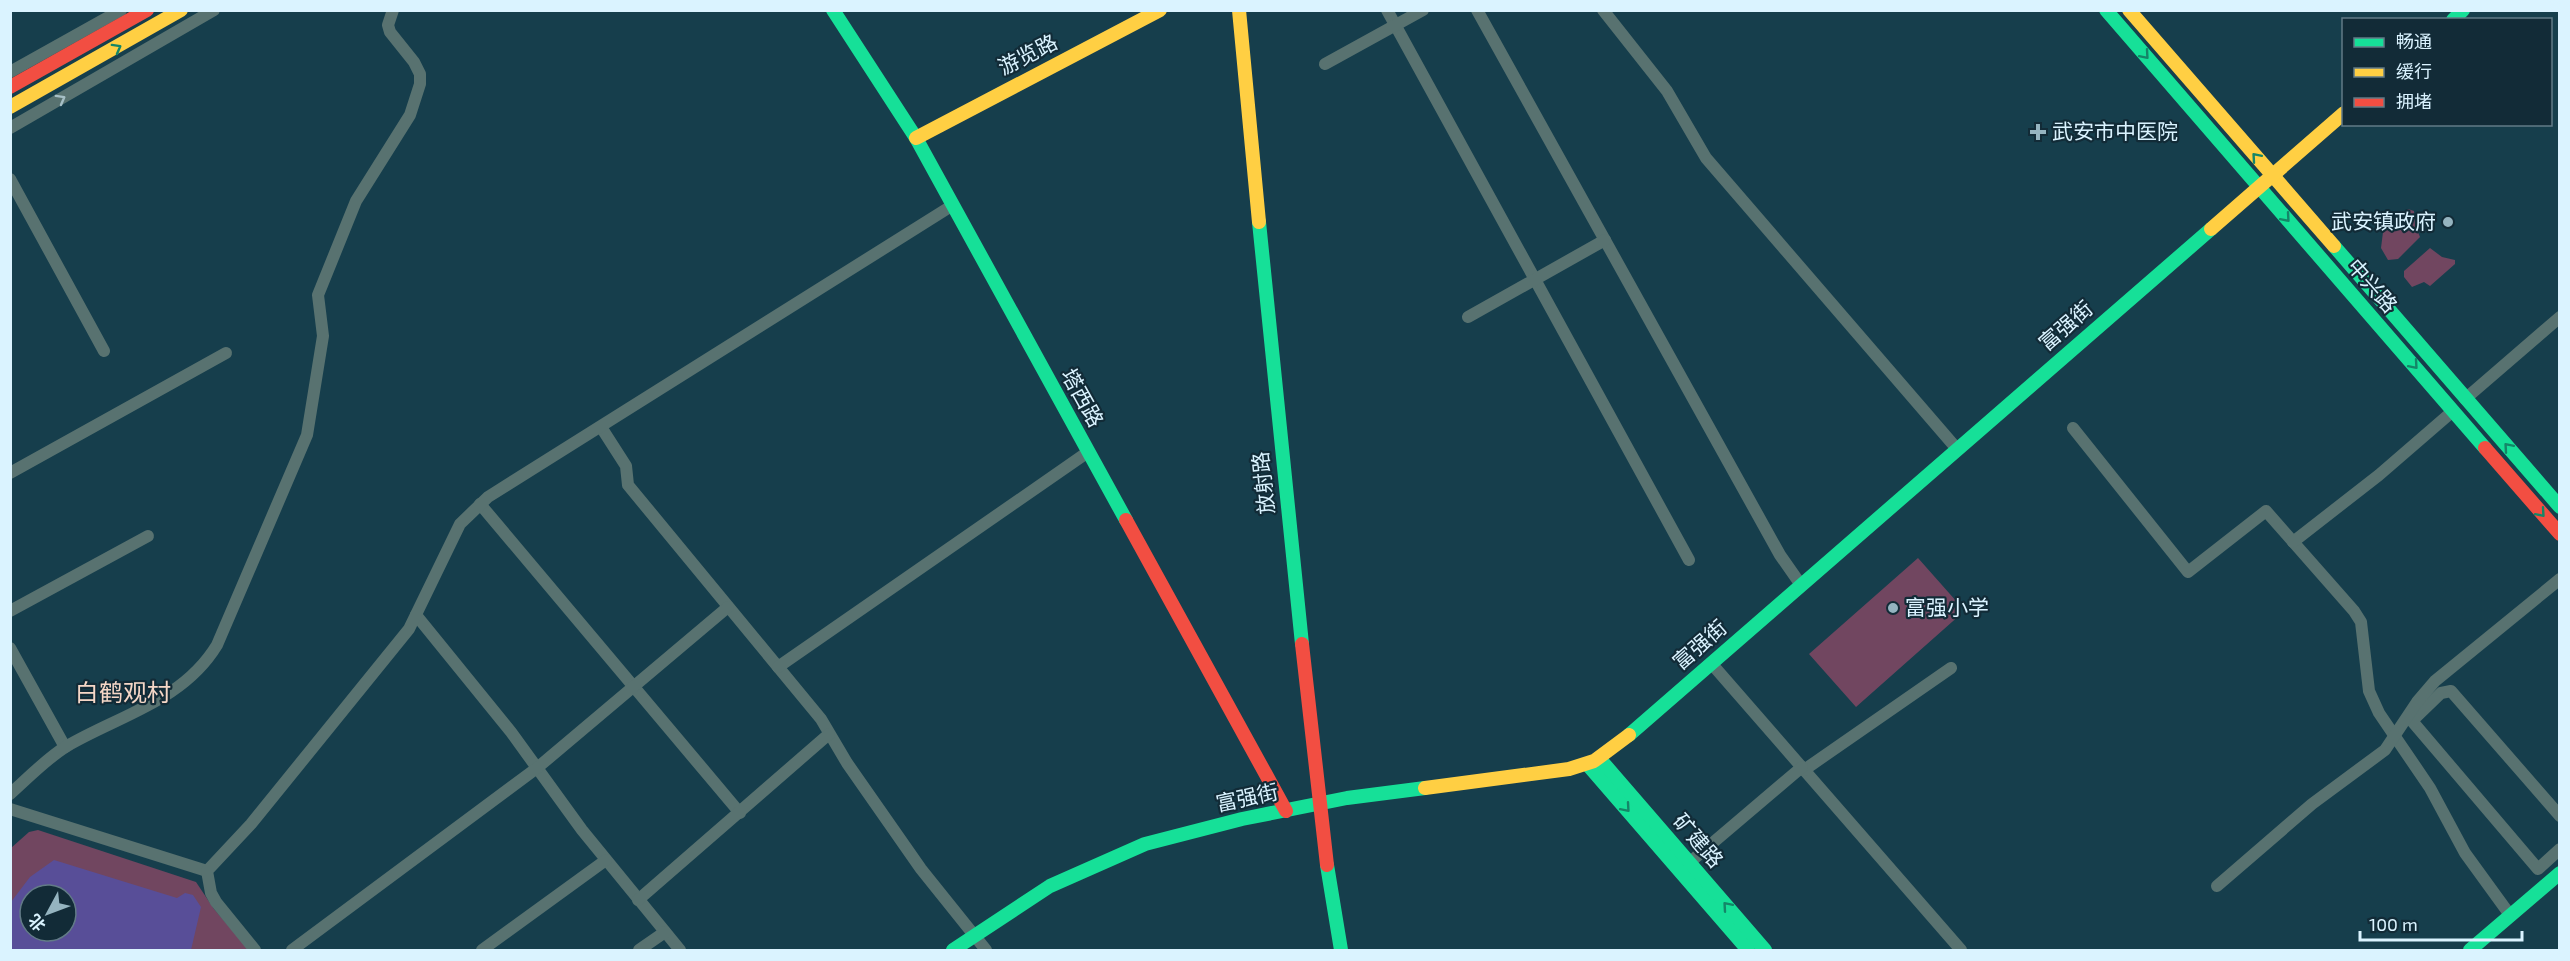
<svg xmlns="http://www.w3.org/2000/svg" width="2570" height="961" font-family="'Exo 2','Noto Sans SC',sans-serif">
<rect width="100%" height="100%" fill="#163e4c"/>
<g fill="#714660" fill-rule="evenodd">
<polygon points="2408,209 2414,211 2415,225 2420,237 2398,259 2388,260 2381,248 2383,232"/>
<polygon points="2430,248 2442,257 2455,260 2455,264 2430,286 2424,282 2412,287 2404,277 2404,271"/>
<polygon points="1918,558 1957,602 1953,606 1961,614 1856,707 1809,654"/>
<path d="M38 830 196 882 214 909 249 950H11V848L29 832ZM30 895H66V931H30Z"/>
</g>
<path fill="#584e98" fill-rule="evenodd" d="M54 860 177 898 185 893 193 895 201 907 191 950H11V902L30 877ZM30 895H66V931H30Z"/>
<g fill="none" stroke-linecap="round" stroke-linejoin="round">
<g stroke="#587270" stroke-width="12">
<polyline points="1387,10 1689,560"/>
<polyline points="1477,10 1780,555 1801,585"/>
<polyline points="1603,10 1667,91 1706,158 1957,449"/>
<polyline points="1325,64 1423,10"/>
<polyline points="10,72 121,10"/>
<polyline points="10,128 214,10"/>
<polyline points="10,179 104,351"/>
<polyline points="1468,317 1605,240"/>
<polyline points="2465,399 2560,317"/>
<polyline points="601,427 626,466 628,485 821,719 847,763 921,869 986,950"/>
<polyline points="2073,428 2188,572 2266,511 2354,611 2361,622 2369,691 2379,713 2430,788 2465,853 2510,915"/>
<polyline points="10,473 226,353"/>
<polyline points="480,504 740,813"/>
<polyline points="2293,542 2379,475 2453,411"/>
<polyline points="10,611 148,536"/>
<polyline points="416,615 511,732 582,830 680,950"/>
<polyline points="10,648 65,747"/>
<polyline points="1711,663 1961,950"/>
<polyline points="778,667 1088,452"/>
<polyline points="1804,770 1951,668"/>
<path d="M10 794C28 778 47 758 67 746 120 715 183 701 217 645L307 435 323 336 318 295 356 201 410 115 420 84V74L414 62 390 32 388 25 393 10"/>
<polyline points="10,809 207,871"/>
<polyline points="2560,816 2451,691 2441,693 2412,721 2538,869 2560,849"/>
<polyline points="1689,863 1802,767"/>
<polyline points="2217,886 2312,804 2385,750 2417,702 2435,681 2560,579"/>
<polyline points="638,900 829,734"/>
<polyline points="255,950 216,902 211,893 207,871 251,824 409,629 460,524 488,497 953,205"/>
<polyline points="292,950 537,768 728,607"/>
<polyline points="482,950 606,860"/>
<polyline points="639,950 665,932"/>
</g>
<g stroke="#16e098" stroke-width="14">
<polyline points="833,10 916,138 1126,520"/>
<polyline points="2106,10 2485,448"/>
<polyline points="2453,20 2463,10"/>
<polyline points="1259,222 1302,644"/>
<polyline points="2334,246 2560,507"/>
<polyline points="1629,735 2211,229"/>
<polyline points="1599,758 1765,950"/>
<polyline points="1587,764 1748,950"/>
<polyline points="1327,865 1341,950"/>
<polyline points="953,950 1050,886 1145,844 1242,819 1347,798 1425,788"/>
<polyline points="2470,950 2560,873"/>
</g>
<g stroke="#ffcf43" stroke-width="14">
<polyline points="1239,10 1259,222"/>
<polyline points="2129,10 2334,246"/>
<polyline points="10,107 181,10"/>
<polyline points="916,138 1160,10"/>
<polyline points="2211,229 2344,113"/>
<polyline points="1425,788 1569,769 1594,761 1629,735"/>
</g>
<g stroke="#f24e42" stroke-width="14">
<polyline points="10,87 147,10"/>
<polyline points="2485,448 2560,534"/>
<polyline points="1126,520 1286,811"/>
<polyline points="1302,644 1327,865"/>
</g>
</g>
<defs><path id="oneway-chevron" d="M-2-3.5L2.5 0L-2 3.5" fill="none" stroke-width="1.6" stroke-linecap="round" stroke-linejoin="round" transform="scale(1.5)"/></defs>
<g stroke="#148668">
<use href="#oneway-chevron" transform="translate(117 48) rotate(-29)"/>
<use href="#oneway-chevron" transform="translate(2145 55) rotate(49)"/>
<use href="#oneway-chevron" transform="translate(2256 157) rotate(-131)"/>
<use href="#oneway-chevron" transform="translate(2286 218) rotate(49)"/>
<use href="#oneway-chevron" transform="translate(2414 365) rotate(49)"/>
<use href="#oneway-chevron" transform="translate(2508 447) rotate(-131)"/>
<use href="#oneway-chevron" transform="translate(2541 513) rotate(49)"/>
<use href="#oneway-chevron" transform="translate(1626 808) rotate(49)"/>
<use href="#oneway-chevron" transform="translate(1727 906) rotate(-131)"/>
</g>
<use stroke="#a6bfc6" href="#oneway-chevron" transform="translate(61 99) rotate(-29)"/>
<g fill="#95b4c0" stroke="#122b37" stroke-width="2">
<path d="M2035 123h6v6h6v6h-6v6h-6v-6h-6v-6h6z"/>
<circle cx="2448" cy="222" r="6"/>
<circle cx="1893" cy="608" r="6"/>
</g>
<g text-anchor="middle" stroke-width="4.5" stroke-linejoin="round" paint-order="stroke">
<g font-size="21" fill="#daf3ff" stroke="#122b37">
<text transform="translate(1028 55) rotate(-27)" y="7">游览路</text>
<text transform="translate(2372 286) rotate(49)" y="7">中兴路</text>
<text transform="translate(2066 326) rotate(-41)" y="7">富强街</text>
<text transform="translate(1082 398) rotate(61)" y="7">塔西路</text>
<text transform="translate(1264 483) rotate(-96)" y="7">放射路</text>
<text transform="translate(1700 645) rotate(-41)" y="7">富强街</text>
<text transform="translate(1247 798) rotate(-12)" y="7">富强街</text>
<text transform="translate(1698 841) rotate(49)" y="7">矿建路</text>
</g>
<g font-size="21" fill="#daf3ff" stroke="#122b37" text-anchor="start">
<text x="2052" y="139">武安市中医院</text>
<text x="2436" y="229" text-anchor="end">武安镇政府</text>
<text x="1905" y="615">富强小学</text>
</g>
<g font-size="24" fill="#f5d7c7" stroke="#122b37">
<text x="123" y="701">白鹤观村</text>
</g>
</g>
<rect width="2570" height="961" fill="none" stroke="#daf3ff" stroke-width="24"/>
<rect x="2342" y="18" width="210" height="108" fill="#122b37" stroke="#627b87" stroke-width="1.5"/>
<rect x="2354" y="38" width="30" height="9" fill="#16e098" stroke="#627b87" stroke-width="1.5"/>
<text x="2396" y="48" font-size="18" fill="#daf3ff">畅通</text>
<rect x="2354" y="68" width="30" height="9" fill="#ffcf43" stroke="#627b87" stroke-width="1.5"/>
<text x="2396" y="78" font-size="18" fill="#daf3ff">缓行</text>
<rect x="2354" y="98" width="30" height="9" fill="#f24e42" stroke="#627b87" stroke-width="1.5"/>
<text x="2396" y="108" font-size="18" fill="#daf3ff">拥堵</text>
<g transform="translate(48 913) rotate(229)"><circle r="28" fill="#122b37" stroke="#627b87" stroke-width="1.5"/>
<path d="M0-4.5L10 22L0 15L-10 22Z" fill="#95b4c0"/>
<text y="-9" font-size="16" font-weight="bold" text-anchor="middle" fill="#daf3ff">北</text>
</g>
<path d="M2360 931v9h162v-9" fill="none" stroke="#daf3ff" stroke-width="3"/>
<text x="2369" y="931" font-size="18" fill="#daf3ff" stroke="#122b37" stroke-width="4.5" paint-order="stroke">100 m</text>
</svg>
